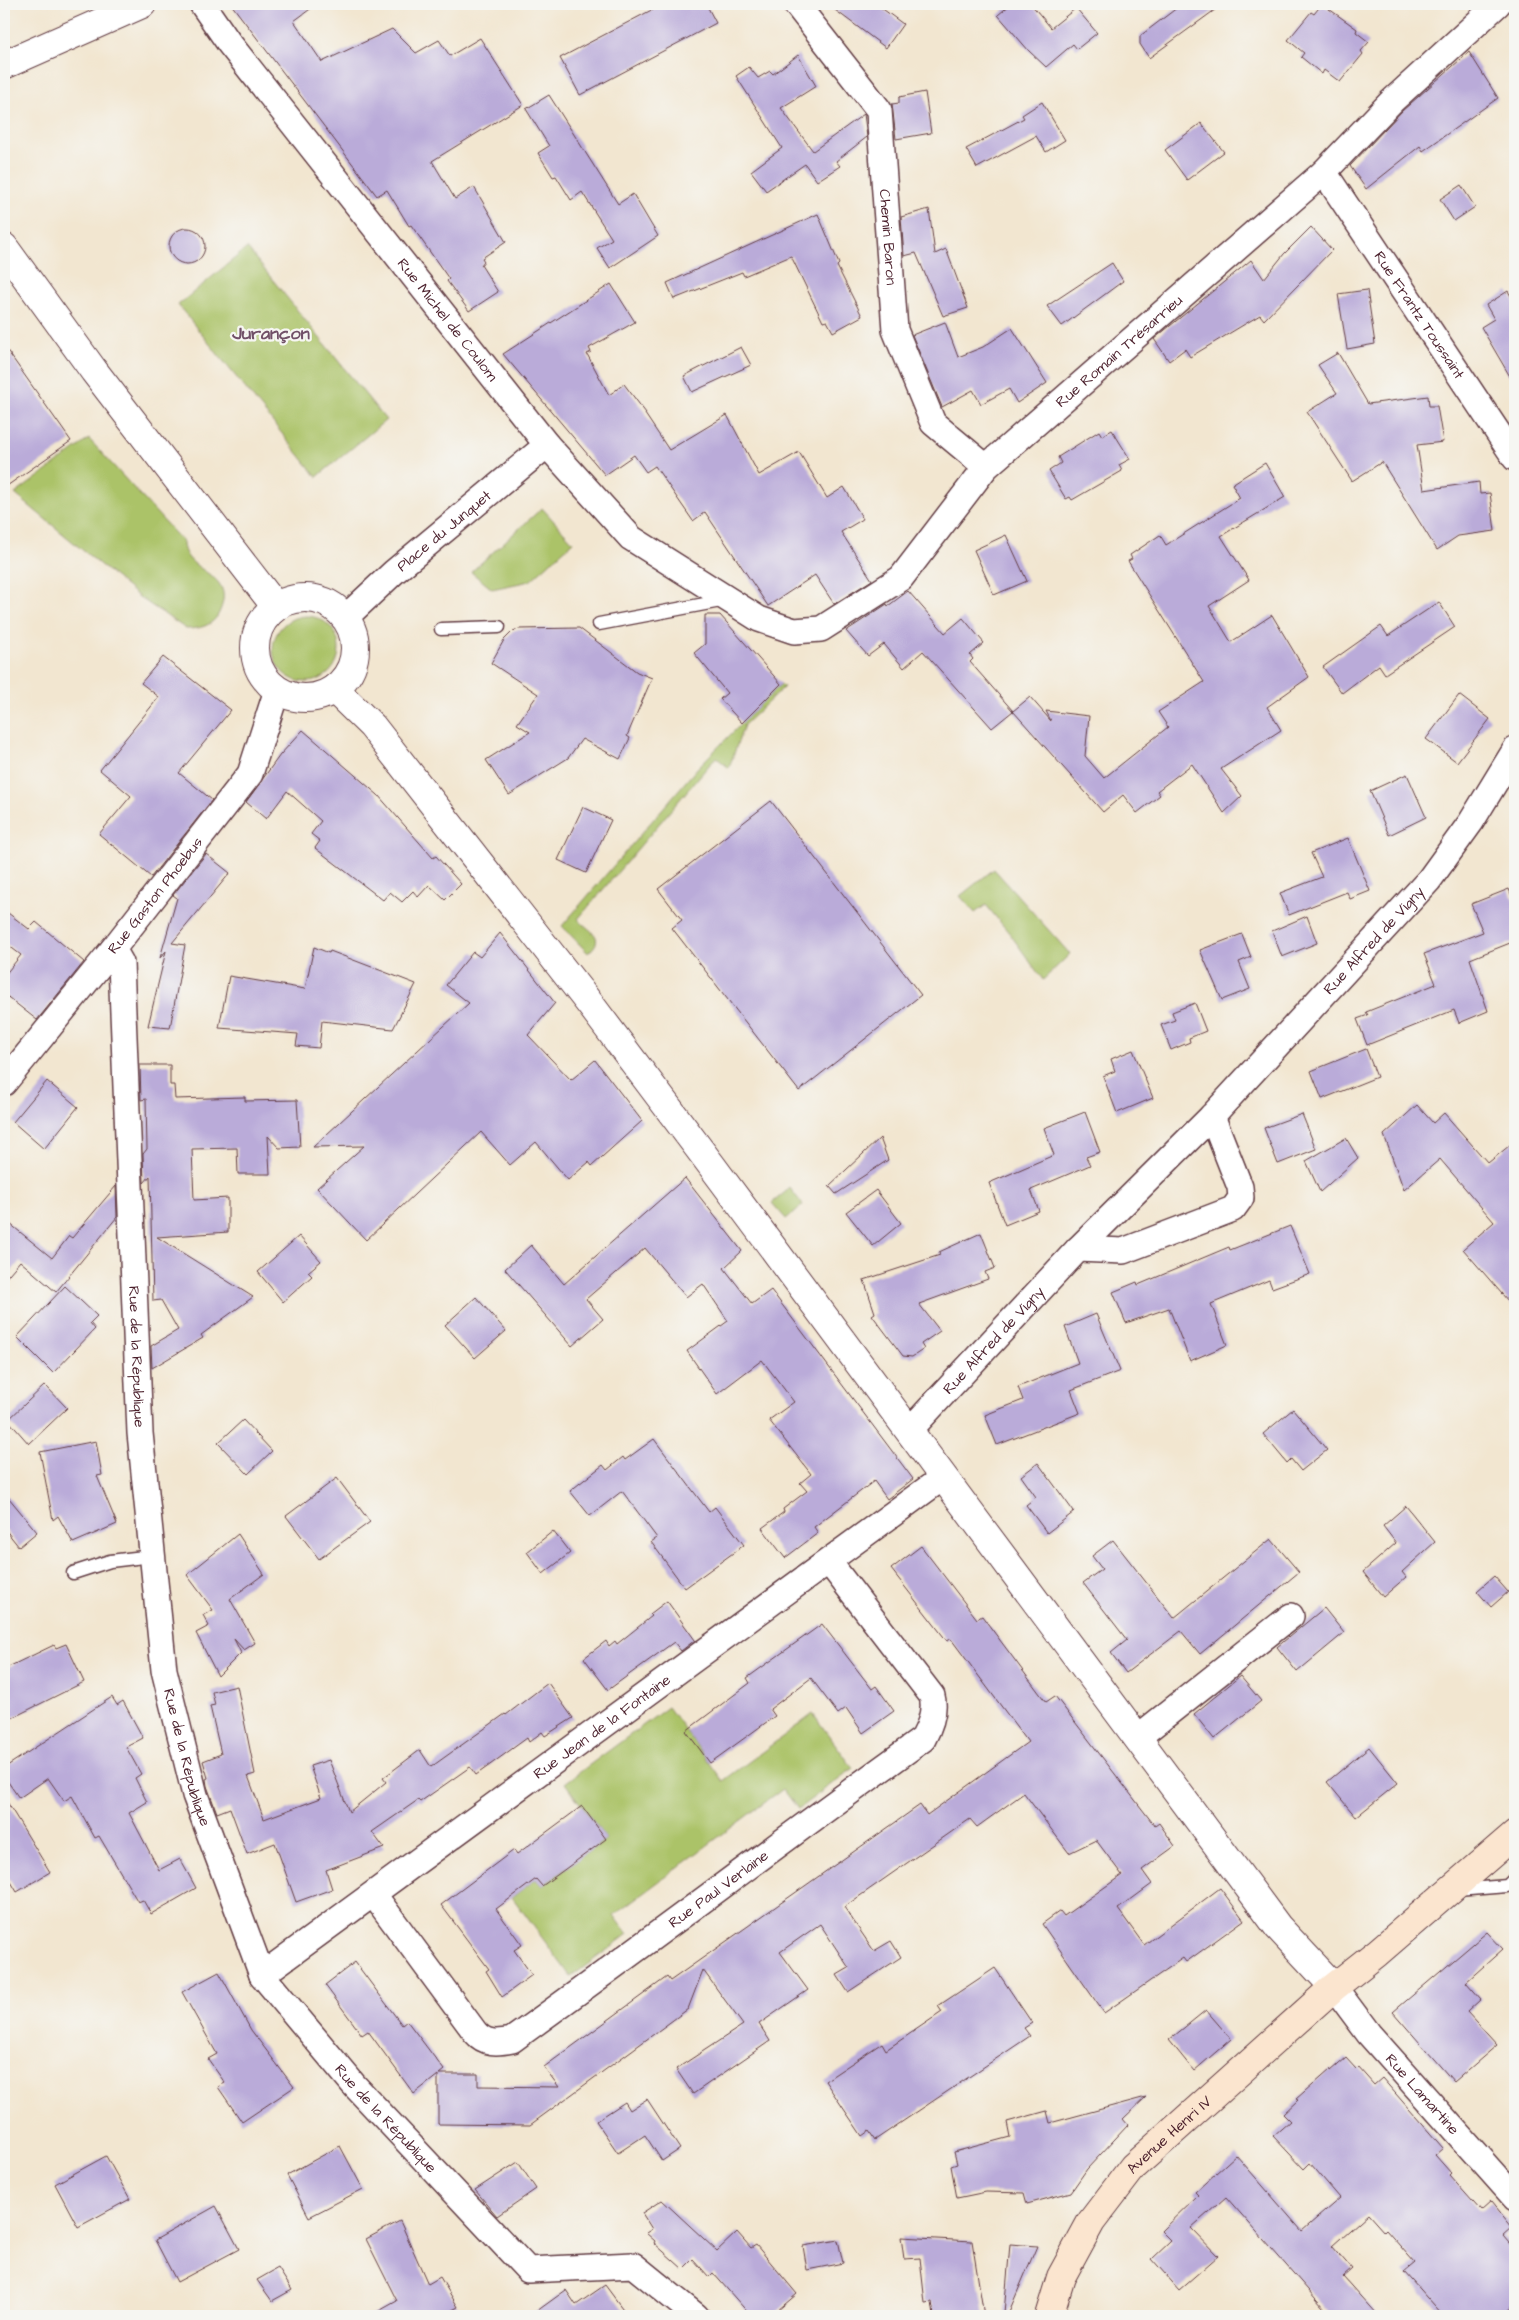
<svg xmlns="http://www.w3.org/2000/svg" width="1519" height="2320" font-family="'Architects Daughter',sans-serif">
<rect width="100%" height="100%" fill="#f6f6f2"/>
<filter id="ink" filterUnits="userSpaceOnUse"><feTurbulence type="fractalNoise" baseFrequency=".02" numOctaves="2"/><feDisplacementMap in="SourceGraphic" scale="10" xChannelSelector="R" yChannelSelector="G"/><feConvolveMatrix kernelMatrix="1 2 1 2 8 2 1 2 1" color-interpolation-filters="sRGB"/></filter>
<filter id="wash" filterUnits="userSpaceOnUse"><feTurbulence type="fractalNoise" baseFrequency=".0096" numOctaves="4" result="noise"/><feDisplacementMap in="SourceGraphic" scale="20" xChannelSelector="R" yChannelSelector="G"/><feGaussianBlur stdDeviation="1.12" result="paint"/><feColorMatrix in="noise" values="0 0 0 0 0 0 0 0 0 0 0 0 0 0 0 0 0 1.4 0 .05"/><feComposite in="paint" operator="in"/></filter>
<g filter="url(#wash)">
<rect width="100%" height="100%" fill="#f2e6d0"/>
<g fill="#abc368" stroke="#7a714a">
<polygon points="247,248 386,420 317,477 178,305"/>
<path d="M89 439 183 542C183 575 239 570 219 613 213 626 199 629 186 629L139 597 15 494Z"/>
<polygon points="542,508 573,542 530,581 492,589 471,572"/>
<circle cx="306" cy="649" r="33"/>
<path d="M781 684 784 687 744 725 729 768 716 757 578 919C588 931 608 936 588 953L562 926 699 766Z"/>
<polygon points="994,869 1070,954 1043,980 1010,934 986,905 975,913 960,896"/>
<polygon points="790,1188 803,1205 786,1219 772,1203"/>
<polygon points="668,1707 723,1781 813,1714 853,1768 798,1809 783,1789 614,1915 628,1934 571,1977 512,1897 536,1879 542,1886 606,1839 565,1783"/>
</g>
<g id="blocks">
<g fill="#baabd9">
<polygon points="231,4 317,4 294,21 322,62 392,29 416,53 439,40 450,56 480,38 523,105 432,161 455,199 474,187 506,242 482,258 484,261 481,265 498,292 469,311 447,281 449,279 411,225 409,226 387,190 377,196"/>
<polygon points="663,4 706,4 716,23 580,95 560,58"/>
<polygon points="827,4 876,4 903,24 886,48"/>
<polygon points="1011,4 1031,4 1051,28 1076,8 1097,33 1077,49 1073,44 1046,67 1029,51 998,15"/>
<polygon points="1182,4 1223,4 1149,58 1140,44 1140,36"/>
<polygon points="1322,4 1357,29 1356,32 1369,42 1361,51 1363,54 1340,82 1324,70 1322,74 1301,57 1304,53 1288,40 1311,12 1314,14"/>
<polygon points="1469,52 1498,98 1423,151 1420,146 1366,189 1350,166 1402,111"/>
<polygon points="798,55 816,86 781,108 813,151 864,114 867,137 836,161 840,166 817,181 805,164 766,191 751,171 782,148 736,76 749,67 758,78 770,71 773,74"/>
<polygon points="925,92 931,133 896,139 892,104 899,103 899,97"/>
<polygon points="549,95 618,204 633,194 658,236 610,268 597,248 612,239 582,192 571,200 556,176 553,177 538,153 549,146 526,109"/>
<polygon points="1042,102 1065,140 1046,152 1036,136 977,168 966,149 1024,118 1022,115"/>
<polygon points="1201,123 1224,152 1187,180 1165,150"/>
<polygon points="1461,185 1475,207 1454,221 1440,199"/>
<polygon points="929,209 935,254 946,249 968,308 943,316 916,253 904,256 901,217"/>
<polygon points="818,214 839,264 837,266 862,316 833,332 827,321 823,322 791,256 744,276 742,272 674,299 667,283"/>
<polygon points="1311,227 1332,250 1264,320 1260,315 1190,357 1185,349 1169,361 1154,339 1251,260 1264,279 1284,254"/>
<circle cx="187" cy="246" r="18"/>
<polygon points="1112,263 1123,281 1062,326 1047,306"/>
<polygon points="611,284 635,322 589,348 591,352 587,354 609,395 624,384 646,413 645,414 669,450 727,415 759,475 799,452 827,498 844,487 863,519 841,532 872,580 834,604 815,575 768,606 705,512 693,521 655,466 646,472 634,455 605,475 503,354"/>
<polygon points="1367,290 1375,344 1347,349 1338,294"/>
<polygon points="1508,291 1515,303 1515,385 1481,327 1494,319 1486,305"/>
<polygon points="945,322 958,357 983,347 1012,328 1047,383 1017,403 1009,389 981,404 973,390 942,407 912,335"/>
<polygon points="4,346 71,441 4,488"/>
<polygon points="741,347 751,365 692,392 684,376"/>
<polygon points="1338,353 1368,404 1428,396 1429,406 1437,406 1443,442 1417,445 1424,490 1479,482 1480,494 1490,493 1495,531 1458,536 1437,550 1382,462 1352,481 1307,412 1337,393 1318,365"/>
<polygon points="1112,430 1130,459 1119,465 1122,471 1072,500 1070,497 1066,499 1049,471 1061,463 1058,457 1099,431 1102,436"/>
<polygon points="1265,463 1285,497 1221,536 1249,580 1209,606 1231,642 1272,615 1309,677 1267,707 1281,730 1221,769 1242,796 1224,813 1192,764 1157,791 1160,795 1137,813 1123,795 1103,812 1013,711 992,728 923,651 904,668 884,644 868,656 846,631 887,604 888,606 908,591 945,633 963,618 984,643 970,655 973,659 970,662 1013,711 1030,697 1051,721 1046,711 1089,716 1085,756 1104,778 1168,727 1158,712 1204,682 1128,561 1132,559 1130,555 1160,535 1166,545 1240,498 1232,484"/>
<polygon points="1006,535 1027,581 994,595 974,550"/>
<polygon points="1439,602 1455,627 1385,674 1379,665 1342,693 1323,667 1381,626 1388,636"/>
<polygon points="705,615 720,615 781,684 742,723 720,699 727,693 694,653 705,644"/>
<polygon points="579,628 637,672 652,678 627,736 630,738 620,759 582,739 568,758 509,795 486,760 530,732 517,724 538,694 491,663 504,640 513,631 519,629"/>
<polygon points="163,657 231,710 179,773 212,800 151,877 99,834 131,796 100,770 159,697 141,683"/>
<polygon points="1459,695 1490,719 1457,762 1426,739"/>
<polygon points="303,730 378,795 433,858 436,856 461,884 445,900 429,885 418,897 413,891 402,902 390,892 383,900 315,848 320,841 311,834 321,821 287,791 266,819 246,802 280,755"/>
<polygon points="1407,774 1426,817 1389,835 1370,791"/>
<polygon points="771,801 921,995 799,1091 672,928 682,920 658,889"/>
<polygon points="583,807 611,820 586,873 558,860"/>
<polygon points="1348,838 1370,891 1350,899 1347,892 1289,915 1280,893 1322,877 1311,853"/>
<polygon points="206,854 230,873 172,943 185,945 170,1028 148,1026 166,951 160,958 177,898 173,895"/>
<polygon points="1509,889 1515,904 1515,941 1470,959 1488,1011 1459,1023 1454,1010 1367,1045 1357,1019 1368,1015 1366,1012 1436,984 1424,954 1483,932 1471,904"/>
<polygon points="4,910 29,929 36,922 84,962 37,1020 4,994 4,976 21,955 4,942"/>
<polygon points="1307,916 1317,943 1282,957 1272,931"/>
<polygon points="500,933 555,1003 528,1035 571,1080 595,1060 642,1121 592,1166 589,1162 568,1180 536,1142 510,1165 481,1132 366,1240 317,1188 364,1146 313,1147 469,1003 446,985 473,952 480,957"/>
<polygon points="1242,934 1251,957 1239,962 1250,989 1222,1000 1200,950"/>
<polygon points="314,947 329,953 330,951 416,984 393,1029 322,1021 319,1048 296,1046 298,1034 219,1028 229,976 305,989"/>
<polygon points="1195,1003 1206,1031 1189,1038 1190,1042 1171,1050 1161,1025 1175,1020 1172,1012"/>
<polygon points="1366,1049 1377,1077 1322,1099 1311,1071"/>
<polygon points="1133,1050 1153,1098 1117,1113 1103,1076 1115,1071 1111,1059"/>
<polygon points="140,1065 170,1065 170,1085 174,1085 175,1099 245,1097 245,1101 297,1100 300,1147 279,1148 268,1136 270,1174 238,1174 237,1148 192,1149 194,1200 228,1198 228,1232 157,1237 253,1297 201,1335 203,1338 152,1368 151,1346 178,1330 161,1300 153,1301 150,1176 144,1183 143,1154 147,1149 146,1099 141,1100"/>
<polygon points="47,1081 78,1107 44,1149 13,1122"/>
<polygon points="1417,1105 1433,1123 1444,1113 1488,1163 1515,1141 1515,1309 1463,1249 1494,1222 1440,1159 1404,1190 1384,1135"/>
<polygon points="1085,1112 1100,1152 1086,1157 1090,1165 1031,1190 1039,1211 1005,1225 989,1183 1054,1155 1044,1128"/>
<polygon points="1302,1114 1316,1149 1278,1164 1264,1128"/>
<polygon points="880,1138 888,1160 836,1194 829,1186"/>
<polygon points="1346,1138 1358,1158 1320,1192 1306,1161"/>
<polygon points="685,1178 742,1251 724,1268 752,1304 771,1290 913,1479 887,1499 874,1481 814,1527 818,1533 785,1558 762,1528 784,1512 783,1509 807,1491 800,1483 811,1474 769,1420 794,1402 762,1360 717,1394 687,1351 728,1321 703,1284 686,1297 645,1248 586,1299 603,1319 572,1346 505,1269 531,1245 564,1284"/>
<polygon points="116,1186 117,1217 56,1292 20,1261 4,1280 4,1219 52,1258 69,1236 72,1238"/>
<polygon points="876,1190 901,1223 873,1246 846,1212"/>
<polygon points="1290,1226 1310,1274 1272,1288 1269,1280 1211,1304 1227,1345 1190,1361 1169,1308 1126,1323 1113,1292 1137,1282 1138,1285 1229,1247 1230,1250"/>
<polygon points="981,1233 995,1268 985,1272 988,1279 919,1304 940,1331 921,1344 924,1349 912,1357 903,1356 872,1315 875,1313 864,1280 940,1255 939,1252"/>
<polygon points="299,1236 321,1261 308,1272 312,1276 283,1302 258,1272"/>
<polygon points="65,1286 97,1316 90,1323 95,1329 53,1373 17,1337"/>
<polygon points="476,1297 506,1331 475,1358 445,1325"/>
<polygon points="1096,1314 1120,1371 1071,1390 1080,1413 997,1445 985,1415 1023,1400 1018,1387 1078,1363 1065,1327"/>
<polygon points="45,1385 67,1408 29,1444 8,1420"/>
<polygon points="1293,1409 1327,1450 1301,1471 1291,1459 1287,1463 1263,1434"/>
<polygon points="243,1420 272,1451 248,1474 218,1443"/>
<polygon points="654,1439 709,1512 715,1507 744,1545 685,1588 651,1542 657,1538 622,1491 590,1516 570,1491 603,1465 607,1470 623,1457 625,1460"/>
<polygon points="96,1441 102,1475 97,1476 117,1524 73,1543 58,1516 53,1520 40,1452"/>
<polygon points="1038,1463 1074,1512 1047,1533 1026,1505 1036,1497 1021,1476"/>
<polygon points="337,1478 370,1522 319,1559 286,1516"/>
<polygon points="4,1492 37,1532 19,1547 4,1528"/>
<polygon points="1406,1506 1435,1542 1402,1572 1406,1577 1383,1597 1363,1572 1396,1543 1383,1526"/>
<polygon points="553,1531 570,1553 543,1574 527,1552"/>
<polygon points="238,1534 264,1574 230,1599 255,1643 244,1650 234,1639 241,1653 218,1676 196,1633 209,1626 203,1615 213,1610 187,1575"/>
<polygon points="1271,1539 1299,1572 1200,1654 1181,1631 1126,1673 1111,1653 1127,1640 1083,1583 1102,1569 1092,1556 1113,1540 1174,1618"/>
<polygon points="921,1546 977,1619 982,1616 1046,1702 1055,1696 1155,1826 1159,1823 1175,1846 1142,1870 1152,1884 1118,1909 1144,1945 1220,1888 1244,1920 1186,1962 1183,1958 1104,2013 1042,1924 1060,1911 1064,1916 1122,1875 1096,1840 1069,1853 1024,1793 977,1827 970,1819 844,1907 874,1951 891,1941 901,1957 848,1992 837,1975 849,1968 820,1924 780,1952 808,1990 759,2024 770,2041 693,2094 676,2069 743,2025 703,1970 688,2009 530,2125 438,2124 438,2075 414,2094 368,2031 362,2035 325,1985 355,1962 402,2025 407,2021 444,2070 439,2074 478,2074 478,2086 559,2087 544,2067 667,1977 670,1981 920,1805 927,1815 1028,1742 951,1639 947,1641 891,1569"/>
<polygon points="1494,1576 1508,1592 1491,1607 1477,1591"/>
<polygon points="667,1601 695,1640 681,1651 674,1642 608,1690 584,1658 606,1641 609,1646 615,1641 617,1644 652,1616 650,1614"/>
<polygon points="1324,1608 1344,1633 1297,1672 1277,1647"/>
<polygon points="822,1624 872,1689 876,1686 894,1711 863,1733 846,1708 838,1714 811,1678 770,1709 775,1716 710,1763 686,1731 750,1683 747,1678"/>
<polygon points="66,1644 84,1682 4,1722 4,1669 54,1645 56,1648"/>
<polygon points="1240,1676 1261,1701 1214,1739 1194,1714"/>
<polygon points="548,1683 573,1718 545,1736 542,1732 529,1742 527,1738 476,1775 470,1767 420,1802 418,1800 372,1832 384,1848 326,1870 332,1889 296,1902 275,1843 247,1854 230,1808 217,1813 207,1786 206,1779 208,1778 203,1761 221,1754 210,1706 215,1705 212,1692 237,1686 255,1774 248,1776 264,1819 321,1798 310,1766 329,1760 349,1812 386,1782 383,1778 420,1750 431,1767 505,1714 506,1715"/>
<polygon points="112,1697 117,1705 123,1701 143,1738 126,1747 141,1774 135,1778 147,1802 129,1813 159,1870 180,1859 196,1888 151,1914 143,1900 138,1902 99,1836 95,1838 72,1796 64,1801 48,1778 19,1798 4,1776 4,1768"/>
<polygon points="1369,1747 1398,1783 1356,1817 1327,1782"/>
<polygon points="4,1797 50,1872 17,1892 4,1870"/>
<polygon points="582,1806 606,1839 542,1886 536,1879 496,1909 522,1945 514,1950 532,1975 502,1997 486,1971 489,1969 441,1905 514,1850 517,1854"/>
<polygon points="1487,1932 1503,1949 1466,1982 1481,1999 1467,2012 1497,2045 1454,2082 1393,2012"/>
<polygon points="995,1968 1032,2023 1024,2028 1030,2036 875,2140 869,2131 862,2136 825,2081 882,2043 886,2050 942,2012 938,2006"/>
<polygon points="219,1972 251,2030 294,2087 242,2122 218,2087 225,2083 208,2059 217,2054 182,1992"/>
<polygon points="1206,2010 1231,2039 1194,2071 1169,2040"/>
<polygon points="1346,2058 1356,2069 1358,2067 1374,2085 1382,2078 1443,2148 1435,2155 1451,2173 1449,2175 1481,2211 1491,2202 1512,2228 1503,2236 1515,2250 1515,2303 1500,2316 1443,2316 1404,2272 1415,2263 1386,2230 1384,2232 1368,2214 1332,2246 1352,2269 1343,2277 1378,2316 1331,2316 1226,2197 1191,2228 1218,2256 1179,2290 1152,2259 1171,2241 1161,2231 1198,2195 1195,2192 1236,2155 1302,2231 1340,2198 1310,2163 1304,2169 1273,2136 1290,2121 1283,2114 1298,2100 1296,2099 1330,2069 1331,2071"/>
<polygon points="1146,2097 1123,2119 1128,2125 1087,2169 1071,2192 1027,2204 1024,2193 986,2192 957,2198 951,2166 957,2164 954,2152 1010,2137 1007,2122 1047,2111 1050,2123"/>
<polygon points="647,2099 680,2149 662,2161 645,2135 618,2153 596,2121 625,2102 630,2110"/>
<polygon points="340,2146 363,2189 309,2217 287,2175"/>
<polygon points="106,2156 130,2199 78,2227 55,2184"/>
<polygon points="518,2162 536,2189 497,2216 475,2190"/>
<polygon points="662,2200 717,2251 737,2232 751,2248 756,2245 797,2294 771,2316 751,2316 713,2273 709,2277 693,2259 683,2269 654,2243 655,2241 646,2233 652,2229 642,2213"/>
<polygon points="216,2206 239,2249 177,2282 155,2240"/>
<polygon points="400,2221 428,2284 440,2277 458,2307 441,2316 370,2316 397,2301 366,2239"/>
<polygon points="901,2237 972,2241 984,2316 934,2316 932,2302 925,2303 920,2258 904,2259"/>
<polygon points="838,2240 843,2263 807,2270 803,2246"/>
<polygon points="1010,2244 1037,2246 1008,2314 1004,2313"/>
<polygon points="278,2268 292,2290 272,2301 257,2280"/>
<polygon points="605,2285 628,2316 530,2316 566,2290 576,2305"/>
</g>
</g>
</g>
<g filter="url(#ink)">
<use href="#blocks" fill-opacity="0" stroke="#633d44" stroke-width="1"/>
<g fill="none" stroke-linecap="round" stroke-linejoin="round">
<defs>
<g id="service">
<polyline points="599,624 726,600"/>
<polyline points="441,629 499,627"/>
<polyline points="73,1573 110,1561 152,1556"/>
<polyline points="1457,1890 1507,1886 1515,1878"/>
</g>
<g id="minor">
<path id="s1" d="M202 4 229 43 547 445 631 538 759 619 794 631 821 629 901 578 986 467 1324 172 1392 101 1498 4"/>
<path id="s2" d="M796 4 879 110 895 330 933 423 986 467"/>
<path id="s3" d="M1324 172 1515 458"/>
<path id="s4" d="M345 618 394 572 547 445"/>
<path id="s5" d="M113 949 121 963 140 1433 164 1670 195 1795 262 1975 354 2085 528 2270 633 2265 696 2316"/>
<path id="s6" d="M4 1083 113 949 250 774 277 690"/>
<polyline points="1078,1249 1123,1251 1233,1209 1241,1198 1240,1187 1212,1116"/>
<path id="s7" d="M909 1431 1078 1249 1212 1116 1429 880 1471 822 1515 750"/>
<polyline points="1137,1738 1291,1616"/>
<path id="s8" d="M374 1895 475 2032C485 2044 497 2043 512 2040 650 1941 785 1838 923 1739 930 1726 936 1711 932 1696L829 1562"/>
<path id="s9" d="M262 1975 942 1478"/>
<path id="s10" d="M1334 1987 1369 2034 1515 2198"/>
</g>
<g id="tertiary">
<polyline points="4,65 142,4"/>
<polyline points="4,247 94,371 276,607"/>
<circle cx="305" cy="648" r="50"/>
<polyline points="334,689 372,726 590,1004 712,1166 1278,1927 1334,1987"/>
</g>
<g id="secondary">
<path id="s11" d="M1049 2316 1061 2277 1091 2222 1133 2167 1334 1987 1377 1953 1515 1834"/>
</g>
</defs>
<use href="#service" stroke="#633d44" stroke-width="15"/>
<use href="#minor" stroke="#633d44" stroke-width="28"/>
<use href="#tertiary" stroke="#633d44" stroke-width="30"/>
<use href="#secondary" stroke="#633d44" stroke-width="30"/>
<use href="#service" stroke="#fff" stroke-width="12"/>
<use href="#minor" stroke="#fff" stroke-width="25"/>
<use href="#tertiary" stroke="#fff" stroke-width="28"/>
<use href="#secondary" stroke="#fbe5cf" stroke-width="28"/>
</g>
</g>
<g text-anchor="middle" stroke-width="4.5" stroke-linejoin="round" paint-order="stroke">
<g font-size="15" fill="#4a1f2b" stroke="#f6f6f2">
<text dy="5" stroke="none"><textPath href="#s2" startOffset="262">Chemin Baron</textPath></text>
<text dy="5" stroke="none"><textPath href="#s3" startOffset="172">Rue Frantz Toussaint</textPath></text>
<text dy="5" stroke="none"><textPath href="#s1" startOffset="400">Rue Michel de Coulom</textPath></text>
<text dy="5" stroke="none"><textPath href="#s1" startOffset="1312">Rue Romain Trésarrieu</textPath></text>
<text dy="5" stroke="none"><textPath href="#s4" startOffset="132">Place du Junquet</textPath></text>
<text dy="5" stroke="none"><textPath href="#s6" startOffset="241">Rue Gaston Phoebus</textPath></text>
<text dy="5" stroke="none"><textPath href="#s7" startOffset="676">Rue Alfred de Vigny</textPath></text>
<text dy="5" stroke="none"><textPath href="#s7" startOffset="124">Rue Alfred de Vigny</textPath></text>
<text dy="5" stroke="none"><textPath href="#s5" startOffset="410">Rue de la République</textPath></text>
<text dy="5" stroke="none"><textPath href="#s9" startOffset="421">Rue Jean de la Fontaine</textPath></text>
<text dy="5" stroke="none"><textPath href="#s5" startOffset="815">Rue de la République</textPath></text>
<text dy="5" stroke="none"><textPath href="#s8" startOffset="466">Rue Paul Verlaine</textPath></text>
<text dy="5" stroke="none"><textPath href="#s10" startOffset="139">Rue Lamartine</textPath></text>
<text dy="5" stroke="none"><textPath href="#s5" startOffset="1235">Rue de la République</textPath></text>
<text dy="5" stroke="none"><textPath href="#s11" startOffset="221">Avenue Henri IV</textPath></text>
</g>
<g font-size="18" font-weight="bold" fill="#715068" stroke="#f6f6f2">
<text x="271" y="339">Jurançon</text>
</g>
</g>
<rect width="1519" height="2320" fill="none" stroke="#f6f6f2" stroke-width="20"/>
</svg>
